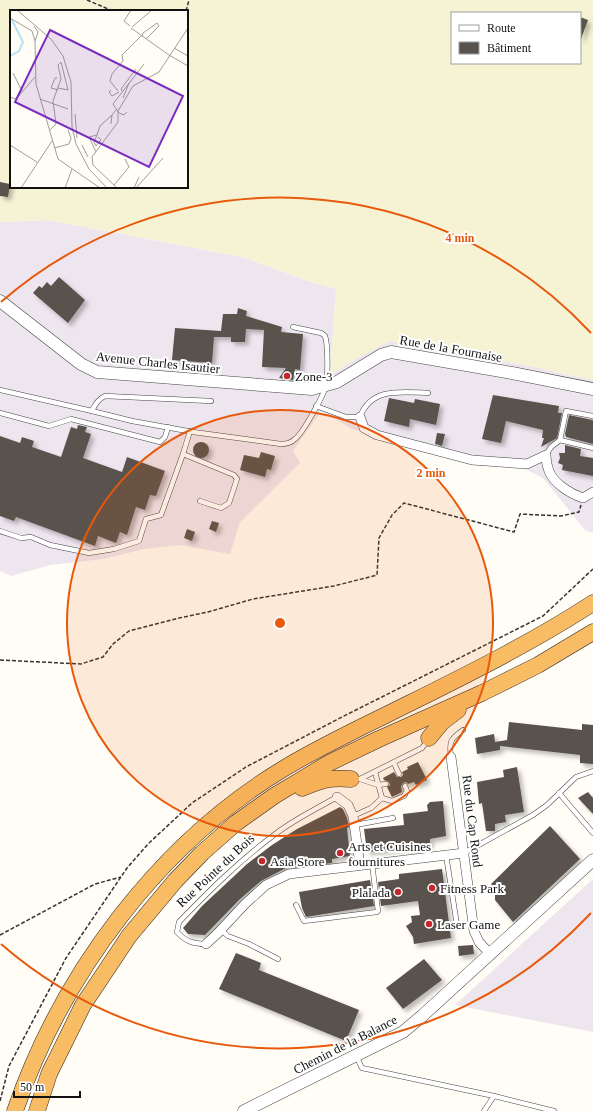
<svg xmlns="http://www.w3.org/2000/svg" width="593" height="1111" font-family="'Times New Roman',serif">
<defs>
<filter id="shadow"><feDropShadow dx="3.5" dy="3.5" stdDeviation="2" flood-color="#0004"/></filter>
</defs>
<rect width="100%" height="100%" fill="#fffdf5"/>
<g fill="#eee6ef">
<polygon points="48,220 243,257 308,281 336,289 330,375 355,359 390,341 525,365 593,380 593,533 585,530 543,478 515,464 480,466 352,429 321,411 293,451 300,463 240,522 230,554 180,545 144,549 103,559 50,565 11,576 0,571 0,222"/>
<polygon points="593,879 593,1032 455,1005"/>
</g>
<path fill="#f6f3d4" fill-rule="evenodd" d="M0 0H593V380L525 365 390 341 355 359 330 375 336 289 308 281 243 257 48 220 0 222ZM11 11H187V187H11ZM452 13H580V63H452Z"/>
<g fill="#5a524d" filter="url(#shadow)">
<polygon points="580,17 588,20 581,39 580,39"/>
<polygon points="0,182 10,184 8,197 0,196"/>
<polygon points="59,277 85,300 68,323 33,293 39,286 42,288 47,282 51,286"/>
<polygon points="238,308 247,311 246,316 282,327 281,332 303,334 300,370 295,369 293,380 279,378 286,368 262,367 264,330 246,329 245,342 231,342 231,337 214,337 212,363 172,360 175,328 221,331 223,314 237,314"/>
<polygon points="493,395 559,406 558,413 562,413 557,438 541,447 544,438 542,438 543,430 506,421 501,443 482,439"/>
<polygon points="389,398 414,403 415,399 440,404 436,425 410,419 409,427 384,421"/>
<polygon points="569,415 593,420 593,444 566,437 565,434"/>
<polygon points="78,425 87,427 85,432 91,434 83,458 122,472 127,457 165,471 156,496 150,495 145,510 136,507 127,535 120,532 116,543 98,536 95,546 16,517 14,521 0,516 0,436 20,443 22,437 34,441 32,447 61,457 71,427 77,429"/>
<polygon points="437,433 445,434 442,446 435,444"/>
<circle cx="201" cy="450" r="8"/>
<polygon points="565,445 581,449 580,456 593,458 593,476 562,470 563,465 558,463 560,458 559,453 565,453"/>
<polygon points="261,452 275,456 271,470 267,469 265,477 240,470 244,455 259,458"/>
<polygon points="212,521 219,523 216,532 209,529"/>
<polygon points="187,529 195,532 192,541 184,538"/>
<polygon points="509,722 582,730 582,724 593,725 593,764 580,763 580,755 500,746 500,750 477,754 475,738 494,734 495,742 507,740"/>
<polygon points="418,762 427,780 416,785 414,782 408,784 406,782 403,783 401,786 402,792 392,797 387,787 390,785 389,782 384,780 383,778 394,772 397,777 401,777 403,775 402,772 408,769 407,767"/>
<polygon points="517,767 524,812 505,815 506,822 495,824 495,831 486,831 482,803 479,804 477,782 504,777 503,770"/>
<polygon points="588,792 593,798 593,814 578,798"/>
<polygon points="443,801 446,836 430,839 430,844 428,847 407,850 407,848 367,852 364,829 404,825 403,814 428,811 427,805 430,802"/>
<polygon points="340,807 343,809 347,818 349,827 347,828 350,856 332,859 332,863 291,868 290,866 261,881 239,900 205,935 188,934 183,928 202,906 247,864 272,845 297,829"/>
<polygon points="550,826 580,859 513,922 495,900 495,889 491,884"/>
<polygon points="442,869 451,938 414,944 413,937 406,926 412,922 411,916 420,915 418,901 381,906 378,882 399,879 399,874"/>
<polygon points="370,880 374,906 306,917 302,908 299,892"/>
<polygon points="473,945 474,954 459,956 458,946"/>
<polygon points="236,953 261,963 259,970 359,1010 346,1041 219,989"/>
<polygon points="424,959 442,980 403,1009 386,988"/>
</g>
<g fill="none" stroke-linecap="round" stroke-linejoin="round">
<defs>
<g id="service">
<path d="M0 390 92 411 132 421 193 432 281 444C286 444 291 443 295 439 303 433 324 395 326 385 328 376 328 344 325 336L321 333 293 327"/>
<path d="M316 406 346 417H360C371 387 401 392 428 393"/>
<path d="M92 411C95 404 98 399 105 396L211 401"/>
<polyline points="0,413 49,426 71,419 160,442 165,437 168,427"/>
<polyline points="190,431 183,454 234,475 237,479 229,503 221,508 200,501"/>
<polyline points="560,440 593,448"/>
<polyline points="546,455 551,447 560,440 566,411 593,416"/>
<polyline points="0,531 21,538 31,537 50,545 89,553 114,549 139,541 146,519 161,515 183,454"/>
<path d="M451 757C449 742 450 739 463 730"/>
<polyline points="394,763 399,774"/>
<polyline points="354,779 360,779 422,748 428,740"/>
<polyline points="360,779 378,785 386,784"/>
<polyline points="559,793 593,833"/>
<polyline points="382,798 392,801 404,796 407,791 405,786"/>
<polyline points="353,816 371,808 382,798 375,772"/>
<polyline points="355,825 393,818"/>
<polyline points="464,853 533,815 547,805 576,777 593,771"/>
<polyline points="446,855 457,925"/>
<polyline points="296,905 304,921 377,912 378,911 372,864"/>
<polyline points="221,930 228,936 249,944 278,959"/>
<path d="M206 944C193 944 185 941 177 932L179 922C209 891 239 861 274 835 293 820 316 809 337 797"/>
<polyline points="356,1056 362,1068 494,1096 554,1111"/>
<polyline points="484,1111 494,1096"/>
</g>
<g id="minor">
<path d="M360 417 364 428 377 435 472 460 527 464 546 455C546 460 547 466 549 471 554 484 571 494 583 498L593 492"/>
<polyline points="451,757 474,931 479,942 490,954"/>
<polyline points="337,797 348,805 353,816 360,865"/>
<polyline points="206,944 217,934 245,904 266,885 289,874 464,853"/>
</g>
<g id="tertiary">
<polyline points="0,301 81,364 97,372 312,389 337,382 381,355 391,352 512,373 593,389"/>
<polyline points="244,1111 403,1032 422,1016 593,860"/>
</g>
<g id="trunk">
<polyline points="429,738 442,722 458,710"/>
<path d="M302 788C322 780 329 777 351 779"/>
<path d="M15 1111C62 974 159 844 283 769 316 749 351 732 386 715 456 680 527 646 593 603"/>
<polyline points="37,1111 49,1074 83,1005 129,936 175,881 202,853 236,823 274,796 329,763 379,739 482,693 538,665 593,632"/>
</g>
</defs>
<use href="#service" stroke="#444" stroke-width="5.5"/>
<use href="#minor" stroke="#444" stroke-width="10"/>
<use href="#tertiary" stroke="#444" stroke-width="13"/>
<use href="#trunk" stroke="#222" stroke-width="17"/>
<g stroke="#333" stroke-width="1.5" stroke-dasharray="4 2" stroke-linecap="butt">
<polyline points="87,0 113,11"/>
<polyline points="186,11 189,0"/>
<polyline points="0,660 81,664 103,657 113,644 129,631 179,618 208,612 253,599 334,586 377,575 379,538 392,515 404,503 514,532 520,514 561,516 579,512 581,505"/>
<polyline points="0,935 95,884 121,877"/>
<polyline points="0,1101 9,1066 66,958 127,868 148,844 192,803 246,767 342,717 543,616 593,569"/>
</g>
<use href="#service" stroke="#fff" stroke-width="4.5"/>
<use href="#minor" stroke="#fff" stroke-width="9"/>
<use href="#tertiary" stroke="#fff" stroke-width="12"/>
<use href="#trunk" stroke="#f7bc64" stroke-width="16"/>
</g>
<circle cx="280" cy="623" r="213" fill="#e8590c" fill-opacity=".12"/>
<g fill="none" stroke="#e8590c" stroke-width="2">
<circle cx="280" cy="623" r="213"/>
<path d="M591 913A425 425 0 0 1 1 944M1 302A425 425 0 0 1 591 333"/>
</g>
<g fill="#c4262e" stroke="#fff" stroke-width="1.5">
<circle cx="287" cy="376" r="4"/>
<circle cx="340" cy="853" r="4"/>
<circle cx="262" cy="861" r="4"/>
<circle cx="432" cy="888" r="4"/>
<circle cx="398" cy="892" r="4"/>
<circle cx="429" cy="924" r="4"/>
</g>
<g text-anchor="middle" stroke-width="4" stroke-linejoin="round" paint-order="stroke">
<g font-size="13" fill="#111" stroke="#fff">
<text transform="translate(451 348) rotate(10)" y="5">Rue de la Fournaise</text>
<text transform="translate(158 362) rotate(6)" y="5">Avenue Charles Isautier</text>
<text transform="translate(473 821) rotate(83)" y="5">Rue du Cap Rond</text>
<text transform="translate(215 870) rotate(-43)" y="5">Rue Pointe du Bois</text>
<text transform="translate(345 1044) rotate(-27)" y="5">Chemin de la Balance</text>
</g>
<g font-size="13" fill="#111" stroke="#fff" text-anchor="start">
<text x="295" y="381">Zone-3</text>
<text x="348" y="851">Arts et Cuisines<tspan x="348" dy="15">fournitures</tspan></text>
<text x="270" y="866">Asia Store</text>
<text x="440" y="893">Fitness Park</text>
<text x="390" y="897" text-anchor="end">Plalada</text>
<text x="437" y="929">Laser Game</text>
</g>
</g>
<g transform="translate(10 10)">
<rect width="178" height="178" fill="#fffdf5"/>
<path fill="none" stroke="#b9e0f7" stroke-width="2" d="M0 46 9 41 13 32 2 10"/>
<path fill="none" stroke="#a09f9a" stroke-width="1" d="M7 0 41 29 53 46 61 72 62 117 66 134 79 159 97 178M0 8 22 21M24 16 28 22 25 31M120 16 114 11 121 0M122 17 142 0M121 18 159 45M22 21 25 31 26 74 48 149 90 178M132 27 133 23 147 13 149 16 136 29M164 38 178 46M159 45 178 56M3 63 12 81M47 68H45L41 78 48 80M101 80 99 82 102 86 109 82M108 81 100 71 102 64 113 51 112 45 131 26M112 81 111 79 126 59M0 87 6 89 25 67M113 88 119 73M30 89 58 99M117 102 114 105 109 103 103 94 134 54M65 104 67 128M101 114 102 105 106 100M39 121 46 114 43 91 51 69 48 55 51 52 58 80 48 78M87 125 84 132 86 136 91 130 88 127M0 135 27 152M72 135 78 147M44 138 59 134 61 128 58 120M86 142 79 127 87 125 90 116 102 105M104 175 119 157 115 149M11 178 42 131M55 178 62 159M107 178 83 155 82 147 108 112V101L123 76 149 62 178 18M124 178 129 167M126 178 153 148"/>
<path fill="#7b2cbf" fill-opacity="0.15" stroke="#7b2cbf" stroke-width="2" d="M40 20 173 86 139 157 5 92Z"/>
<rect width="178" height="178" fill="none" stroke="#111" stroke-width="2"/>
</g>
<circle cx="280" cy="623" r="6" fill="#e8590c" stroke="#fff" stroke-width="2"/>
<g font-size="12" text-anchor="middle" font-weight="bold" fill="#e8590c" stroke="#fff" stroke-width="4" stroke-linejoin="round" paint-order="stroke">
<text x="460" y="242">4 min</text>
<text x="431" y="477">2 min</text>
</g>
<rect x="451" y="12" width="130" height="52" fill="#ffffff" stroke="#a0a0a0"/>
<rect x="459" y="25" width="20" height="6" fill="#ffffff" stroke="#a0a0a0"/>
<text x="487" y="32" font-size="12" fill="#111111">Route</text>
<rect x="459" y="42" width="20" height="12" fill="#5a524d" stroke="#a0a0a0"/>
<text x="487" y="52" font-size="12" fill="#111111">Bâtiment</text>
<path d="M14 1091v6h66v-6" fill="none" stroke="#111111" stroke-width="2"/>
<text x="20" y="1091" font-size="12" fill="#111111" stroke="#ffffff" stroke-width="3" paint-order="stroke">50 m</text>
</svg>
